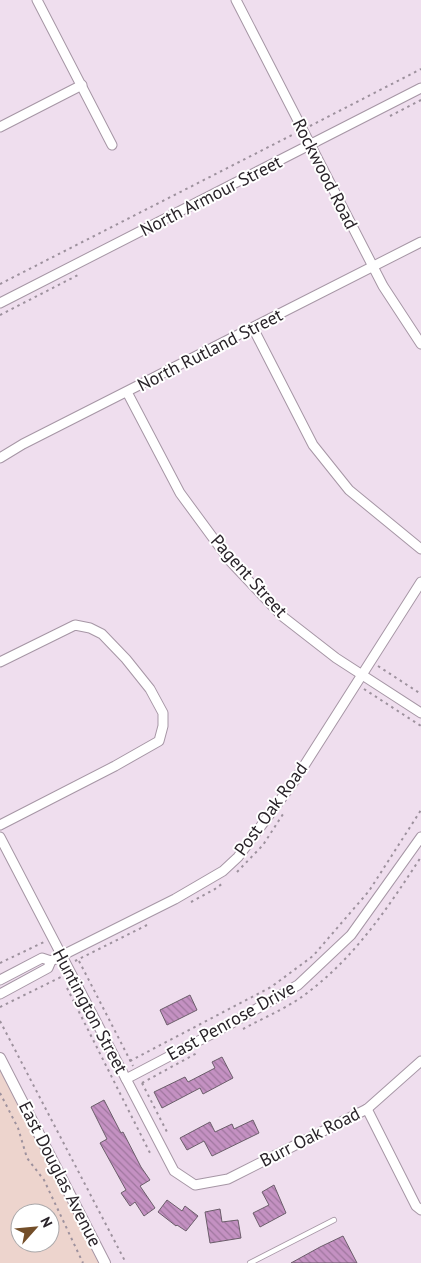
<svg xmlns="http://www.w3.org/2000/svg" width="421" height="1263" font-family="'PT Sans',sans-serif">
<defs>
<pattern id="building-back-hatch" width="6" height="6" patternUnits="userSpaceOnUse" patternTransform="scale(1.25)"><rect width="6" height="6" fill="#c491c2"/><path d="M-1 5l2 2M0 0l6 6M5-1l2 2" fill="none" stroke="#9f769e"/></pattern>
</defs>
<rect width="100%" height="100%" fill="#efdeee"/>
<path fill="#edd4cd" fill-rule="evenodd" d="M0 1058 106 1263H0ZM20 1213H50V1243H20Z"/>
<g fill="url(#building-back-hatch)" stroke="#6b5d6a">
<polygon points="190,995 197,1010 167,1025 160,1010"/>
<polygon points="222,1057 233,1078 203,1094 200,1088 162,1108 154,1092 185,1077 188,1082 215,1068 212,1062"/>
<polygon points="104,1100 121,1133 123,1132 141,1167 150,1180 140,1186 155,1208 144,1216 135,1202 130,1206 121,1193 126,1190 100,1143 107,1139 91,1107"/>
<polygon points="253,1120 259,1133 212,1156 204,1141 187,1150 180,1138 210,1122 215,1132 232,1124 234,1129"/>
<polygon points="274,1185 286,1213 260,1227 253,1213 269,1205 262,1192"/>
<polygon points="167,1200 182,1211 185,1206 198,1216 186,1231 177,1225 176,1226 158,1212"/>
<polygon points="220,1209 222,1222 238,1220 241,1238 210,1243 205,1212"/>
<polygon points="343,1236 357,1263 291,1263 320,1247"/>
</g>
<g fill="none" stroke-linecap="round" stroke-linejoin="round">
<defs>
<polyline id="service" points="250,1263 334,1220"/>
<g id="minor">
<polyline points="37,0 112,145"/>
<polyline points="236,0 383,286 421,344"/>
<polyline points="0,127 82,85"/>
<polyline points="0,303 421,88"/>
<polyline points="253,328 313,445 349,490 421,549"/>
<polyline points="127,392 180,493 230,561 282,616 336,658 421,713"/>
<polyline points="0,458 23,444 421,242"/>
<polyline points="0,662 75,625 90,628 102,634 126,659 150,689 163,713 163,726 159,741 115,766 0,825"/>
<polyline points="0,837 174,1171 195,1185 228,1179 367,1109 421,1061"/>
<polyline points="0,980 42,958 51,961"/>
<polyline points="0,994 48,968 51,961 175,899 223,871 238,857 295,780 421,582"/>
<polyline points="126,1079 225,1027 298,985 351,935 421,837"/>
<polyline points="367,1109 416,1206 421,1210"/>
</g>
<polyline id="tertiary" points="0,1058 105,1263"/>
</defs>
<use href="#service" stroke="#a696a5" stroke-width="6"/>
<use href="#minor" stroke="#a696a5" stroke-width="11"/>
<use href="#tertiary" stroke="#a696a5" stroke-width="12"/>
<g stroke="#9d919d" stroke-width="2" stroke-dasharray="2.5 4" stroke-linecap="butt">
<polyline points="390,116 421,100"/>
<polyline points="310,126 421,69"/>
<polyline points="0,284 294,134"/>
<polyline points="0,315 78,275"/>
<polyline points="378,666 421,694"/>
<polyline points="364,689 421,726"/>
<polyline points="237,872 263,845 285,811"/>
<polyline points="191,902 215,889 223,883"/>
<polyline points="75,961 149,924"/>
<polyline points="79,961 133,1066"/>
<polyline points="0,963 44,942 45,944"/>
<polyline points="67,988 151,1155"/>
<polyline points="0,1007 63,976"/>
<polyline points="0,1021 126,1263"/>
<path d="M243 1029C263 1018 285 1009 303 996 354 959 387 909 421 857"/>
<polyline points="130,1061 271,987 313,956 369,891 421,810"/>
<polyline points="142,1083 197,1053"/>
<polyline points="142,1083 167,1132"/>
<polyline points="0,1093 18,1128 27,1158 44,1180 83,1263"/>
</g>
<use href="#service" stroke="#fff" stroke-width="4.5"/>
<use href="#minor" stroke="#fff" stroke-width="9"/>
<use href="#tertiary" stroke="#fff" stroke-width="10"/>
</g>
<g text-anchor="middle" stroke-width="4" stroke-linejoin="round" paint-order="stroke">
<g font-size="18" fill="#292329" stroke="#fff">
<text transform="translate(325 174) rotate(63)" y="6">Rockwood Road</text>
<text transform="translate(211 196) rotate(-27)" y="6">North Armour Street</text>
<text transform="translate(210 350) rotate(-27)" y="6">North Rutland Street</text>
<text transform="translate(249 576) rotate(48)" y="6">Pagent Street</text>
<text transform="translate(271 809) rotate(-54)" y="6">Post Oak Road</text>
<text transform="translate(90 1011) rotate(62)" y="6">Huntington Street</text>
<text transform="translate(231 1021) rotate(-29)" y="6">East Penrose Drive</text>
<text transform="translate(310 1137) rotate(-27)" y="6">Burr Oak Road</text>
<text transform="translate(60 1174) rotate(63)" y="6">East Douglas Avenue</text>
</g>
</g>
<g transform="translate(35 1228) rotate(63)"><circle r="24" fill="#ffffff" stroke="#a9a7a9"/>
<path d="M0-4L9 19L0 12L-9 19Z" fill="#734e29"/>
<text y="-8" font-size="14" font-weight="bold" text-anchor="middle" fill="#292329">N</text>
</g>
</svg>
